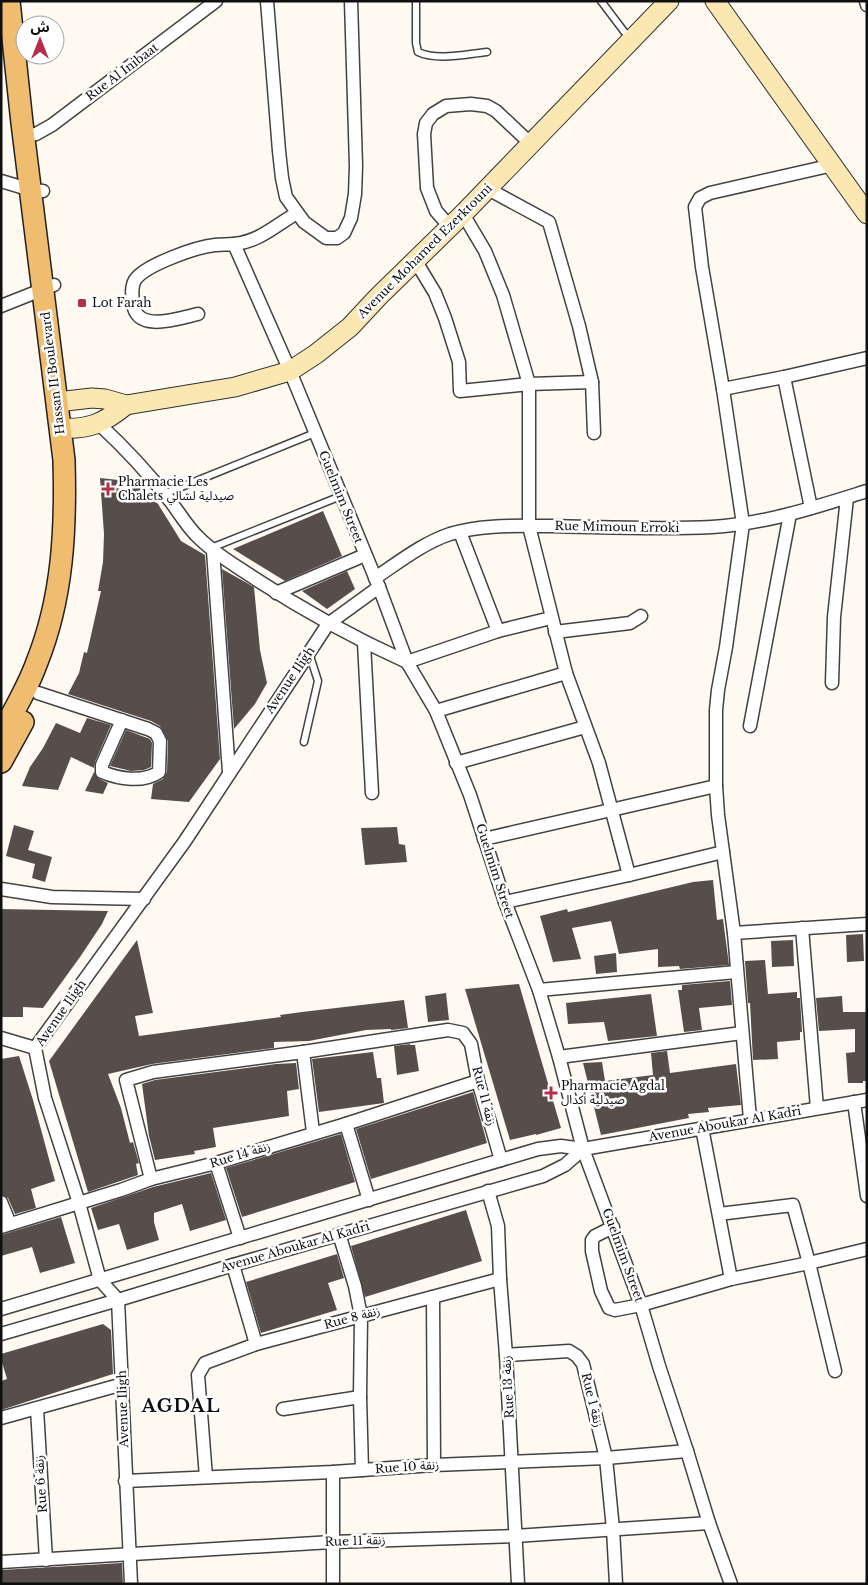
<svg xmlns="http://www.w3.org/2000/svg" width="868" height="1585" font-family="'Libre Baskerville','Noto Sans Arabic',serif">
<rect width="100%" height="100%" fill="#fefaf1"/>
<g fill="#574e4c">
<polygon points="100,478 137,482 158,504 181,541 205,555 220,759 189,802 151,799 153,784 163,779 167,772 168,741 160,726 151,721 68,694 79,673 84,652 87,653 101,591 98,591 103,562 104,534"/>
<polygon points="323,511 342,556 285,581 233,549"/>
<polygon points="222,569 254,587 260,650 267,683 255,704 234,729"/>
<polygon points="347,571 355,589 327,609 302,591"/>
<polygon points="87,718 111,725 95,762 94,768 71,757 58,790 22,786 30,767 43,748 56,723 80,733"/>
<polygon points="126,730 150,739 152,743 151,767 144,770 131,771 110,766"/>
<polygon points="94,772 99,779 108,783 103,794 85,791"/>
<polygon points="14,825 34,831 28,850 52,857 45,882 32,878 35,864 6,856"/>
<polygon points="397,827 399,844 405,845 407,862 365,865 361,828"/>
<polygon points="713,880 717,920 723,919 729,965 680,969 679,966 658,967 658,949 619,954 611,921 572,928 581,959 553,962 540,916 567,909 568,912 693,882"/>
<polygon points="1,909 108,911 102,924 80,957 43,1008 23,1007 23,1017 1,1017"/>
<polygon points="863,934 864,961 847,962 846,935"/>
<polygon points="137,940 153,1013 135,1016 139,1036 281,1017 280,1015 302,1012 404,1000 408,1028 391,1030 391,1029 366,1030 309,1041 274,1042 274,1048 152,1064 108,1074 121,1108 130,1143 133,1142 139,1163 136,1164 138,1175 88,1192 49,1061"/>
<polygon points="793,940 794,966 772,967 771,941"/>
<polygon points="616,953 617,972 596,974 594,956"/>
<polygon points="765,960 768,994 797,992 797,998 800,998 802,1032 800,1032 800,1040 777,1042 778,1059 753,1060 750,1003 748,1003 745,961"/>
<polygon points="730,981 732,1005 699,1008 702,1030 684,1032 678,990 682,990 682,985"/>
<polygon points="519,984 561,1128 536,1135 536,1134 510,1140 465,989"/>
<polygon points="446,993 449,1020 428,1022 425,996"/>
<polygon points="651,994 657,1036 608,1041 604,1022 568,1024 566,1003"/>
<polygon points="842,996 843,1012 867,1012 867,1081 863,1081 863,1083 848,1083 846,1053 855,1052 855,1029 819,1031 816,998"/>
<polygon points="410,1044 410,1045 415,1045 419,1071 397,1075 394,1046"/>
<polygon points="667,1051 670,1073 736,1064 741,1105 708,1108 709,1112 688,1114 689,1118 601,1135 583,1063 602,1062 605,1081 653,1075 651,1053"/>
<polygon points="373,1052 377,1078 381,1078 384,1103 319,1112 312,1059"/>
<polygon points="19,1056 33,1100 55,1181 31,1189 36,1208 15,1214 8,1198 1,1194 1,1059"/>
<polygon points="296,1063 299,1089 287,1091 289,1116 213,1128 216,1147 194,1151 195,1154 155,1160 149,1136 142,1084 155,1080 276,1064"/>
<polygon points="473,1092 487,1143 371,1179 356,1129"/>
<polygon points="341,1134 355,1182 242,1217 226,1168"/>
<polygon points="211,1173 226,1220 190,1231 182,1204 154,1213 154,1222 159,1240 127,1250 119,1224 98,1230 91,1208 153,1187"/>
<polygon points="466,1210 482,1261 365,1297 351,1246"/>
<polygon points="61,1217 75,1263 40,1273 32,1247 1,1256 1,1235"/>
<polygon points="337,1254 344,1278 328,1283 337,1310 261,1333 246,1282"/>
<polygon points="103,1324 111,1330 113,1374 1,1410 1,1381 7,1379 1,1359 1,1354"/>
<polygon points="122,1563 123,1584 1,1584 1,1570"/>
</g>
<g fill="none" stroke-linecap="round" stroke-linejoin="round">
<defs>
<g id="lane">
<path d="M416 1V43L418 52C437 61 466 54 487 52"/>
<polyline points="601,1 629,38"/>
<polyline points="164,494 315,433"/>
<polyline points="211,548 341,496"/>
<polyline points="304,742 318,681 309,653"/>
</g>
<g id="street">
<polyline points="267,1 279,151 282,178 286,197 304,222 326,238 337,238 344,233 351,218 355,194 356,166 351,1"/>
<polyline points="866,1 867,5"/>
<polyline points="24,136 36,134 52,125 216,1"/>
<polyline points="1,181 31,190 43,191"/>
<polyline points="488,189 549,222 579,326 592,382"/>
<path d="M297 213C276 225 259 242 234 244L290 371 379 587 407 662 436 711 470 795 505 902 539 990 559 1057 583 1149 641 1305 659 1366 687 1451 709 1523 731 1584"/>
<polyline points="463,214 485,251 503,295 529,384 529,526 566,673 599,763 629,875"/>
<polyline points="450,227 436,211 427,188 424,134 426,123 433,114 446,106 471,104 487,106 496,111 531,144"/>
<polyline points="415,260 435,293 445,318 459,362 460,391 529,384 592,382 594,433"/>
<polyline points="1,306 54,285"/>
<path d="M198 314C179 318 136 334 133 303 132 295 131 287 135 280 145 265 196 247 215 245 221 244 228 245 234 244"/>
<polyline points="784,377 811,508"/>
<polyline points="723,389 784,377 867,358"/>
<path d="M99 424C125 448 149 474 171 502 180 514 188 528 199 538 214 553 233 564 251 576 301 609 352 637 407 662L498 631 551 618"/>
<polyline points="460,532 498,631"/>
<polyline points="213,551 229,772"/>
<path d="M375 578C399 562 423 543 450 534 483 524 518 526 552 526 605 527 659 530 712 527 765 524 816 507 867 491"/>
<polyline points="276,593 365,555"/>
<polyline points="555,632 630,623 641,616"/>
<polyline points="364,643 372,793"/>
<polyline points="832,683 834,617 847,498"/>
<path d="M38 693 148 729 156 733 160 741 159 772C143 783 119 779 102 772V765L122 720"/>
<polyline points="436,711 566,673"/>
<polyline points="750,726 790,514"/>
<polyline points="456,763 585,727"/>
<polyline points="484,839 716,786"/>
<polyline points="1,889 52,897 144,899"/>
<polyline points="505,902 629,875 723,852"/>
<polyline points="802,928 817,1108"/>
<polyline points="734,933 867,924"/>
<polyline points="539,990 736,972"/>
<polyline points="1,1038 35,1048"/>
<polyline points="303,1052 313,1132"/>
<polyline points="559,1057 742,1033"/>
<polyline points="854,1102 867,1196"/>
<polyline points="750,1119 734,933 718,815 716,786 716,710 718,690 726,647 743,524 723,389 702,267 695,207 700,198 710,193 833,165"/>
<polyline points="346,1124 369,1200"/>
<polyline points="702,1128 731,1279"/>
<polyline points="216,1163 240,1238"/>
<polyline points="151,1179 126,1080 153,1072 303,1052 448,1030 463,1033 471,1044 478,1081 501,1160"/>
<polyline points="488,1191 498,1226 500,1279 506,1355 518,1584"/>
<polyline points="1,1202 10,1224"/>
<polyline points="719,1214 793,1205 809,1263 835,1371"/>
<polyline points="1,1227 121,1190 151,1179 216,1163 346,1124 478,1081"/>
<polyline points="613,1227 595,1236 592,1240 592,1251 601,1291 609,1308 615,1310 641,1305 731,1279 809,1263 867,1249"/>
<polyline points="339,1234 355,1286 361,1316 360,1397 362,1470"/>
<polyline points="233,1265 256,1344"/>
<polyline points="433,1297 434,1465"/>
<polyline points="1,1309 538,1149 561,1146 583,1149 867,1100"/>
<polyline points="1,1334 118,1300 233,1265 543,1176 565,1165 583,1149"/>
<polyline points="506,1355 569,1351 577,1356 583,1364 606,1458 613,1529 616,1584"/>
<polyline points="37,1409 46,1560"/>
<polyline points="283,1409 360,1397"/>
<polyline points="1,1418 123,1384"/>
<polyline points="206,1477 198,1375 205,1363 256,1344 500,1279"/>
<polyline points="125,1481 333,1472 434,1465 606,1458 687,1451"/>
<polyline points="1,1562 332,1542 515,1536 709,1523"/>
<polyline points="131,1584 118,1300 100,1280 79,1203 45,1098 35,1048 185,841 328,624 379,587"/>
<polyline points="333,1584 333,1472"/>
</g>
<g id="secondary">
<polyline points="715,1 867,214"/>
<polyline points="57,402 92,398 105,399 126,405 235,387 290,371 316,354 350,327 378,297 463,214 669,1"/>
<path d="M60 428C89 430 104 423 126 405"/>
</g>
<g id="primary">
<path d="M1 734C14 711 28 687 37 662 63 597 66 529 64 460L22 123 9 1"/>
<polyline points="1,762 23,722"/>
</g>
</defs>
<use href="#lane" stroke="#424242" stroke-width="9"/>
<use href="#street" stroke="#424242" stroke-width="15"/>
<use href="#secondary" stroke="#313131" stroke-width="21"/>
<use href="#primary" stroke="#202020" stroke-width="24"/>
<use href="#lane" stroke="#fff" stroke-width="6"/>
<use href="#street" stroke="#fff" stroke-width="12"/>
<use href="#secondary" stroke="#fae7b1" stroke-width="19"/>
<use href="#primary" stroke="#f0bd70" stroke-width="21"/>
</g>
<g fill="#b62f4a" stroke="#fff" stroke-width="2">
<rect x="77" y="298" width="10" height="10" rx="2.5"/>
<path d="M105.5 481.5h5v5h5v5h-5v5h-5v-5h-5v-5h5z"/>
<path d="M548.5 1085.5h5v5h5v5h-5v5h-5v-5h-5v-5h5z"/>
</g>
<g text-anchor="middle" stroke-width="5" stroke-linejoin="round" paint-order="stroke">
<g font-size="12" fill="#0f0f0f" stroke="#fff">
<text transform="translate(122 72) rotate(-37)" y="4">Rue Al Inibaat</text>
<text transform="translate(425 251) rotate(-45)" y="4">Avenue Mohamed Ezerktouni</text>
<text transform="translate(53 373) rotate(-97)" y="4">Hassan II Boulevard</text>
<text transform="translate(341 497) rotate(68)" y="4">Guelmim Street</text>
<text transform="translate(617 527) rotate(1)" y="4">Rue Mimoun Erroki</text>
<text transform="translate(290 680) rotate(-56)" y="4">Avenue Iligh</text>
<text transform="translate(495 871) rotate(72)" y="4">Guelmim Street</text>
<text transform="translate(61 1013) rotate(-55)" y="4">Avenue Iligh</text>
<text transform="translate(484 1096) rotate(75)" y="4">Rue 11 زنقة</text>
<text transform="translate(725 1124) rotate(-10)" y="4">Avenue Aboukar Al Kadri</text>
<text transform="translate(240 1155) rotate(-17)" y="4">Rue 14 زنقة</text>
<text transform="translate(295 1247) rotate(-16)" y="4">Avenue Aboukar Al Kadri</text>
<text transform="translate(623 1255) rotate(70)" y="4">Guelmim Street</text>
<text transform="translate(352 1318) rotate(-15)" y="4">Rue 8 زنقة</text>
<text transform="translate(508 1387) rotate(-93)" y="4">Rue 13 زنقة</text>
<text transform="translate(592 1400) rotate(76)" y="4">Rue 1 زنقة</text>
<text transform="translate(123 1409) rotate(-92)" y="4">Avenue Iligh</text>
<text transform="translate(407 1467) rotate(-4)" y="4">Rue 10 زنقة</text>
<text transform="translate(41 1484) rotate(-94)" y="4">Rue 6 زنقة</text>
<text transform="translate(355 1541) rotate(-2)" y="4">Rue 11 زنقة</text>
</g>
<g font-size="12" fill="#0f0f0f" stroke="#fff" text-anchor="start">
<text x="92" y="307">Lot Farah</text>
<text x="118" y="486">Pharmacie Les<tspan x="118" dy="14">Chalets صيدلية لشالي</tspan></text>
<text x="561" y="1090">Pharmacie Agdal<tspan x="561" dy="14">صيدلية أكدال</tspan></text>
</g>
<g font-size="18" font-weight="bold" letter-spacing="1" fill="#0f0f0f" stroke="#fff">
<text x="181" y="1412">AGDAL</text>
</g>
</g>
<rect width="868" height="1585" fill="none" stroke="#0f0f0f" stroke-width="5"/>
<g transform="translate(40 40)"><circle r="24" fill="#ffffff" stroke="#9f9f9f"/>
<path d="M0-4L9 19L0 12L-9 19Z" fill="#b62f4a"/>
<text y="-8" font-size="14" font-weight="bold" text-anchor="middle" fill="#0f0f0f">ش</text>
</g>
</svg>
